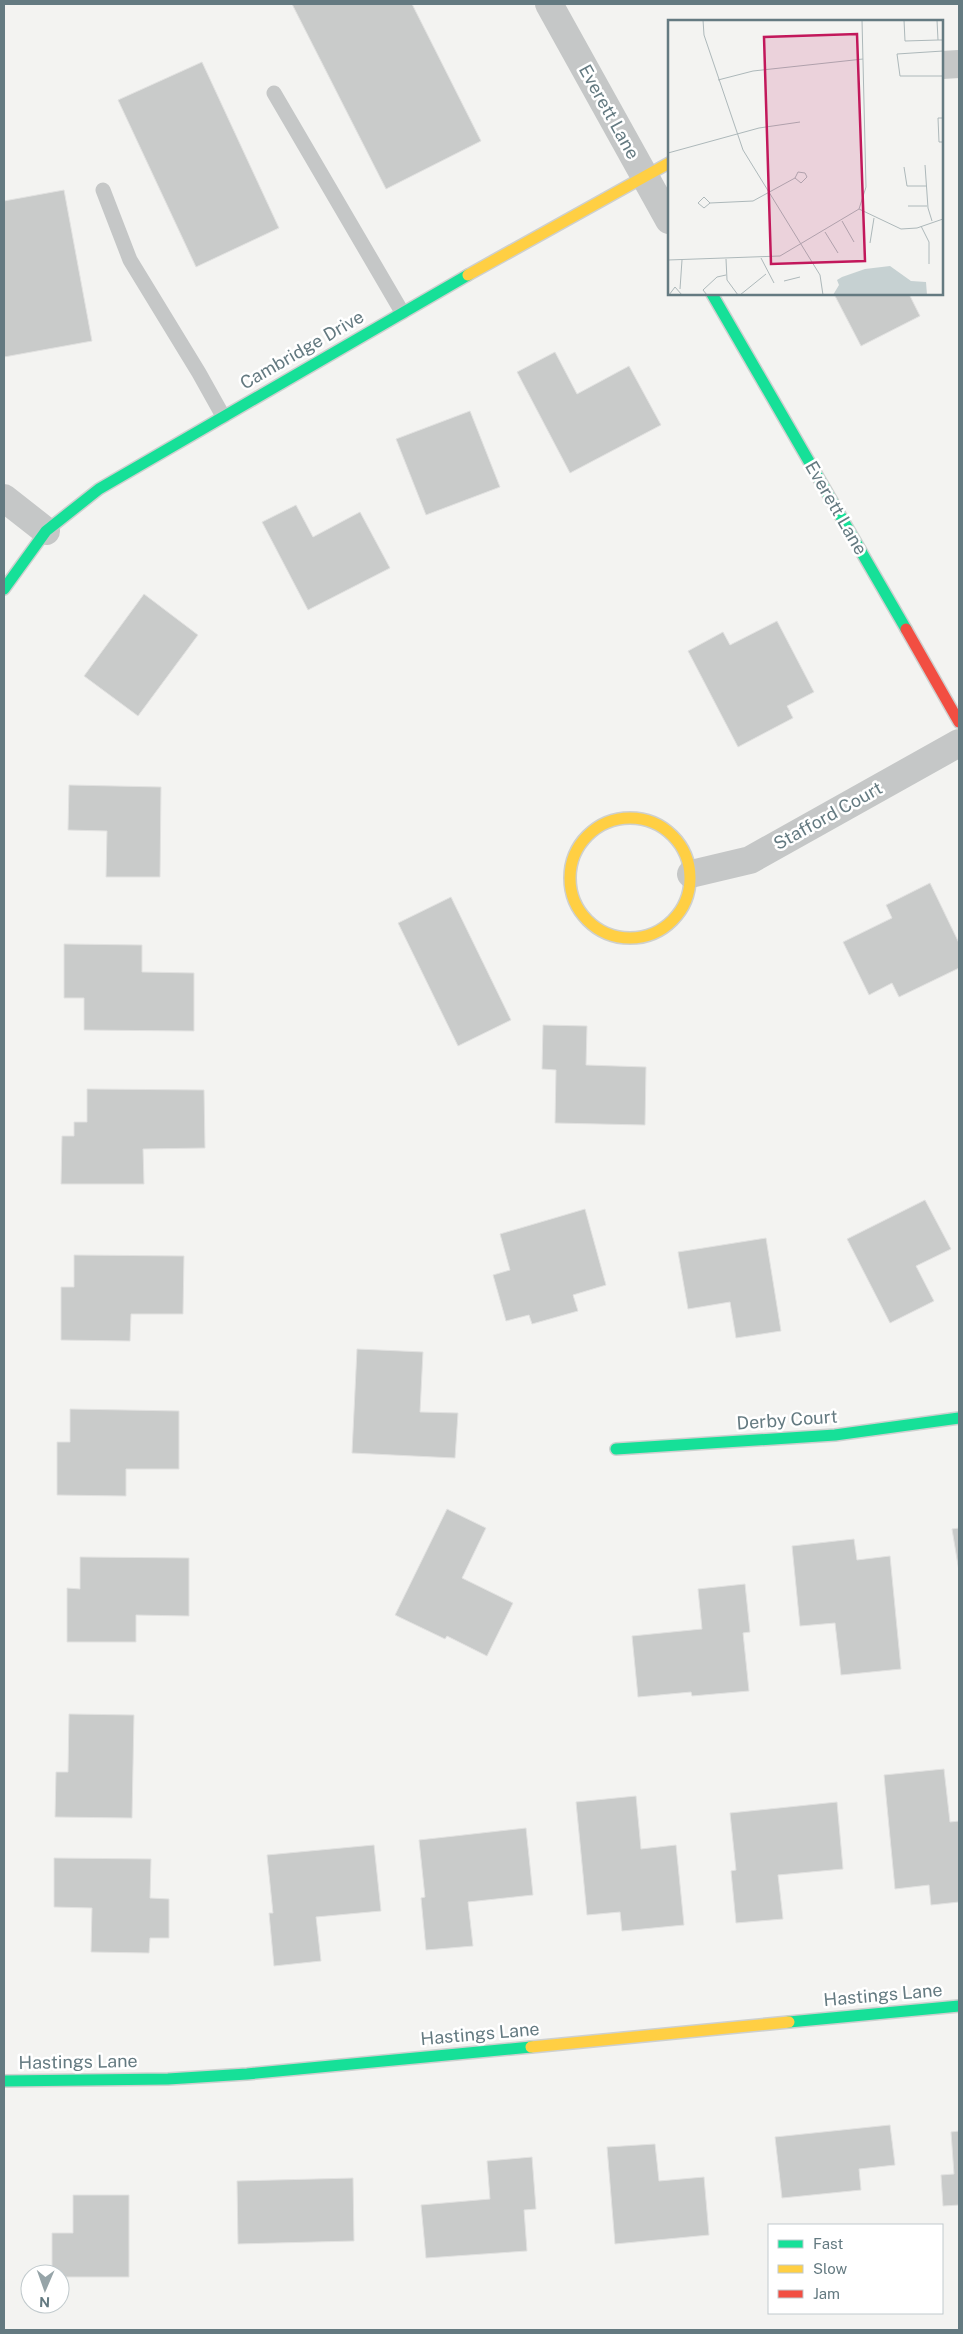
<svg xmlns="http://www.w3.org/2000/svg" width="963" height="2334" font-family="'Public Sans',sans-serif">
<rect width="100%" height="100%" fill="#f3f3f1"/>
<g fill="#c9cbca" stroke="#e2e2e1">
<polygon points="292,4 412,4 481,141 386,189"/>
<polygon points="202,62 279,228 196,267 118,100"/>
<polygon points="64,190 92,341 4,357 4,201"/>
<polygon points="834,294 909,294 920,316 861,346"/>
<polygon points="555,352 577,394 629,366 661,425 570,473 517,372"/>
<polygon points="470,411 500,487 426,515 396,439"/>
<polygon points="296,505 313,537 360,512 390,568 308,610 262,522"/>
<polygon points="144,594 198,635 138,716 84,676"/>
<polygon points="777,621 814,692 787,706 793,718 738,747 688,651 723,632 730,645"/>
<polygon points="69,785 161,787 160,877 106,877 107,831 68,830"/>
<polygon points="930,883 959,943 959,968 899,997 892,983 869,995 843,942 892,918 886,905"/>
<polygon points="451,897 511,1020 458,1046 398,923"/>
<polygon points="64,944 142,945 142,972 194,973 194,1031 84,1030 84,998 64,998"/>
<polygon points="543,1025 587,1026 586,1065 646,1067 645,1125 555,1123 556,1070 542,1069"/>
<polygon points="87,1089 204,1090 205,1148 143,1149 144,1184 61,1184 62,1136 74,1136 74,1122 87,1122"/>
<polygon points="925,1200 951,1249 916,1266 934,1301 890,1323 847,1239"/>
<polygon points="585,1209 606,1285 573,1295 578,1311 532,1324 529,1315 506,1321 493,1275 510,1270 500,1234"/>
<polygon points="766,1238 781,1331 736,1338 730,1302 688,1309 678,1252"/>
<polygon points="74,1255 184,1256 183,1314 131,1314 130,1341 61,1340 61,1287 74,1287"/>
<polygon points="357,1349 423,1352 420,1412 458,1413 455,1458 352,1453"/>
<polygon points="70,1409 179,1411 179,1469 126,1469 126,1496 57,1495 57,1442 70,1442"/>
<polygon points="447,1509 486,1528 462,1578 513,1603 487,1656 447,1636 445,1639 395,1615"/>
<polygon points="959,1528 959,1571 952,1529"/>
<polygon points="854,1539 857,1560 890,1556 901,1669 841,1675 835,1623 800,1626 792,1546"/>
<polygon points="80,1557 189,1558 189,1616 136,1615 136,1642 67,1642 67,1588 80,1589"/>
<polygon points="745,1584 750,1632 743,1633 749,1691 692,1696 691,1692 638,1697 632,1636 702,1629 698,1589"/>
<polygon points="69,1714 134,1715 132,1818 55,1817 56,1772 68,1772"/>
<polygon points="944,1769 950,1822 959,1821 959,1902 931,1905 929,1885 895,1889 884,1775"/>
<polygon points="636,1796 641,1849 676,1845 684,1925 622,1931 620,1912 587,1915 576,1802"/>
<polygon points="837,1802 843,1869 778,1875 783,1919 736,1923 731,1871 736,1870 730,1813"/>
<polygon points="526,1828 533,1895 468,1902 473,1946 426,1950 421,1898 425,1897 419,1840"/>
<polygon points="374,1845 381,1911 316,1917 321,1961 274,1966 269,1913 273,1913 267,1855"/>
<polygon points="54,1858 151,1859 150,1898 169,1899 169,1938 150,1938 149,1953 91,1952 92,1908 54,1907"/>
<polygon points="890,2125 895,2165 859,2169 861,2190 782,2198 775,2137"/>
<polygon points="959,2131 959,2205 943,2206 941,2175 954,2174 951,2132"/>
<polygon points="655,2144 659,2181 704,2177 709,2235 615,2244 607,2147"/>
<polygon points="532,2157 536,2209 524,2210 527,2251 426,2258 421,2205 490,2199 487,2161"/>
<polygon points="353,2178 354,2241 238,2244 237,2181"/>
<polygon points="73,2195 129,2195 129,2277 60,2277 60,2274 52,2274 52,2233 73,2233"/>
</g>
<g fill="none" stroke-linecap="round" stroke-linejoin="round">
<defs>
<g id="fast">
<polyline points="712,294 906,629"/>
<polyline points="4,589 46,531 99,489 468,275"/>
<polyline points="616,1449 835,1435 959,1418"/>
<polyline points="789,2022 959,2006"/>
<polyline points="4,2081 168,2079 247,2074 531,2047"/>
</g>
<g id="slow">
<polyline points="468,275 669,163"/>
<circle cx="630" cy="878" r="60"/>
<polyline points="531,2047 789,2022"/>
</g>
<polyline id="jam" points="906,629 959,722"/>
</defs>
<use href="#fast" stroke="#ced0cf" stroke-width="14"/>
<use href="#slow" stroke="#ced0cf" stroke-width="14"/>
<use href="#jam" stroke="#ced0cf" stroke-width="14"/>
<g stroke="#c5c7c7" stroke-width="15">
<polyline points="274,93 402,312"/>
<polyline points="103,190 130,260 199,373 223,416"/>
</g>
<g stroke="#c5c7c7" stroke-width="28">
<polyline points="549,4 669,220"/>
<polyline points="942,65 959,64"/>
<polyline points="4,498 46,531"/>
<polyline points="691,874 750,860 959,743"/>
</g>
<use href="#fast" stroke="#16e098" stroke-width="11"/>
<use href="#slow" stroke="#ffcf43" stroke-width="11"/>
<use href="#jam" stroke="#f24e42" stroke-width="11"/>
</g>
<g text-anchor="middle" stroke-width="5" stroke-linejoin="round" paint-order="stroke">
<g font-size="18" fill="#647a81" stroke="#fff">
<text transform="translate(609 112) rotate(61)" y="6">Everett Lane</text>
<text transform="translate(302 350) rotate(-30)" y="6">Cambridge Drive</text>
<text transform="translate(836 508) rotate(60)" y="6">Everett Lane</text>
<text transform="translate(828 816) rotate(-29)" y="6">Stafford Court</text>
<text transform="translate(787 1420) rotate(-4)" y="6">Derby Court</text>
<text transform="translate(883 1995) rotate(-5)" y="6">Hastings Lane</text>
<text transform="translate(480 2034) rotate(-5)" y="6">Hastings Lane</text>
<text transform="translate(78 2062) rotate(-1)" y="6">Hastings Lane</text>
</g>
</g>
<g transform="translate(668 20)">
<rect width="275" height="275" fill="#f3f3f1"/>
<path d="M222 246 243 261 258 262 259 275H165L171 265 169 260 174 257 197 249Z" fill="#c6d1d2"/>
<path fill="none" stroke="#adb8ba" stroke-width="1" d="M35 0 36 15 75 130 152 255 155 275M236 0 237 21 270 20M269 0 270 20H275M275 31 229 34 232 56H275M50 60 85 51 195 39M275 98H270L271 122H275M0 133 91 108 132 102M257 145 260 188 264 201M236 147 239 166H258M42 183 36 177 30 183 36 188 42 183 85 181 127 158 130 152 137 153 139 157 133 163 127 158M240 186H259M191 189 233 209 249 208 275 199M174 201 186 222M253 206 261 222V244M157 212 170 233M202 223 206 198M93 238 106 263M58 239 59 260 70 275M0 240 112 236 191 189 198 167 194 0M116 261 132 257M12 269 14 240M1 275 7 267 14 275M39 275 35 270 49 257 58 255M72 275 98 254"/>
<path fill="#c2185b" fill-opacity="0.15" stroke="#c2185b" stroke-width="2.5" d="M189 14 197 241 103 244 96 17Z"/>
<rect width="275" height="275" fill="none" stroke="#647a81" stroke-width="2.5"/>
</g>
<rect width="963" height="2334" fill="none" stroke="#647a81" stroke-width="10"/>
<rect x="768" y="2224" width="175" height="90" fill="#ffffff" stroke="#c1cacd"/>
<rect x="778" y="2240" width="25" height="8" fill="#16e098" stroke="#c1cacd"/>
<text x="813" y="2249" font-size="15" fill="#647a81">Fast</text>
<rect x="778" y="2265" width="25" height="8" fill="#ffcf43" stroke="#c1cacd"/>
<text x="813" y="2274" font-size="15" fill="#647a81">Slow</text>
<rect x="778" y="2290" width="25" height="8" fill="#f24e42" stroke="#c1cacd"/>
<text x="813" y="2299" font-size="15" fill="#647a81">Jam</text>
<g transform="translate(45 2289) rotate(182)"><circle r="24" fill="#ffffff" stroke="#c1cacd"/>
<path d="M0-4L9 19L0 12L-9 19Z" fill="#96a4a8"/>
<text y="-8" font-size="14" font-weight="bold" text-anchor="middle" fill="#647a81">N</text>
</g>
</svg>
